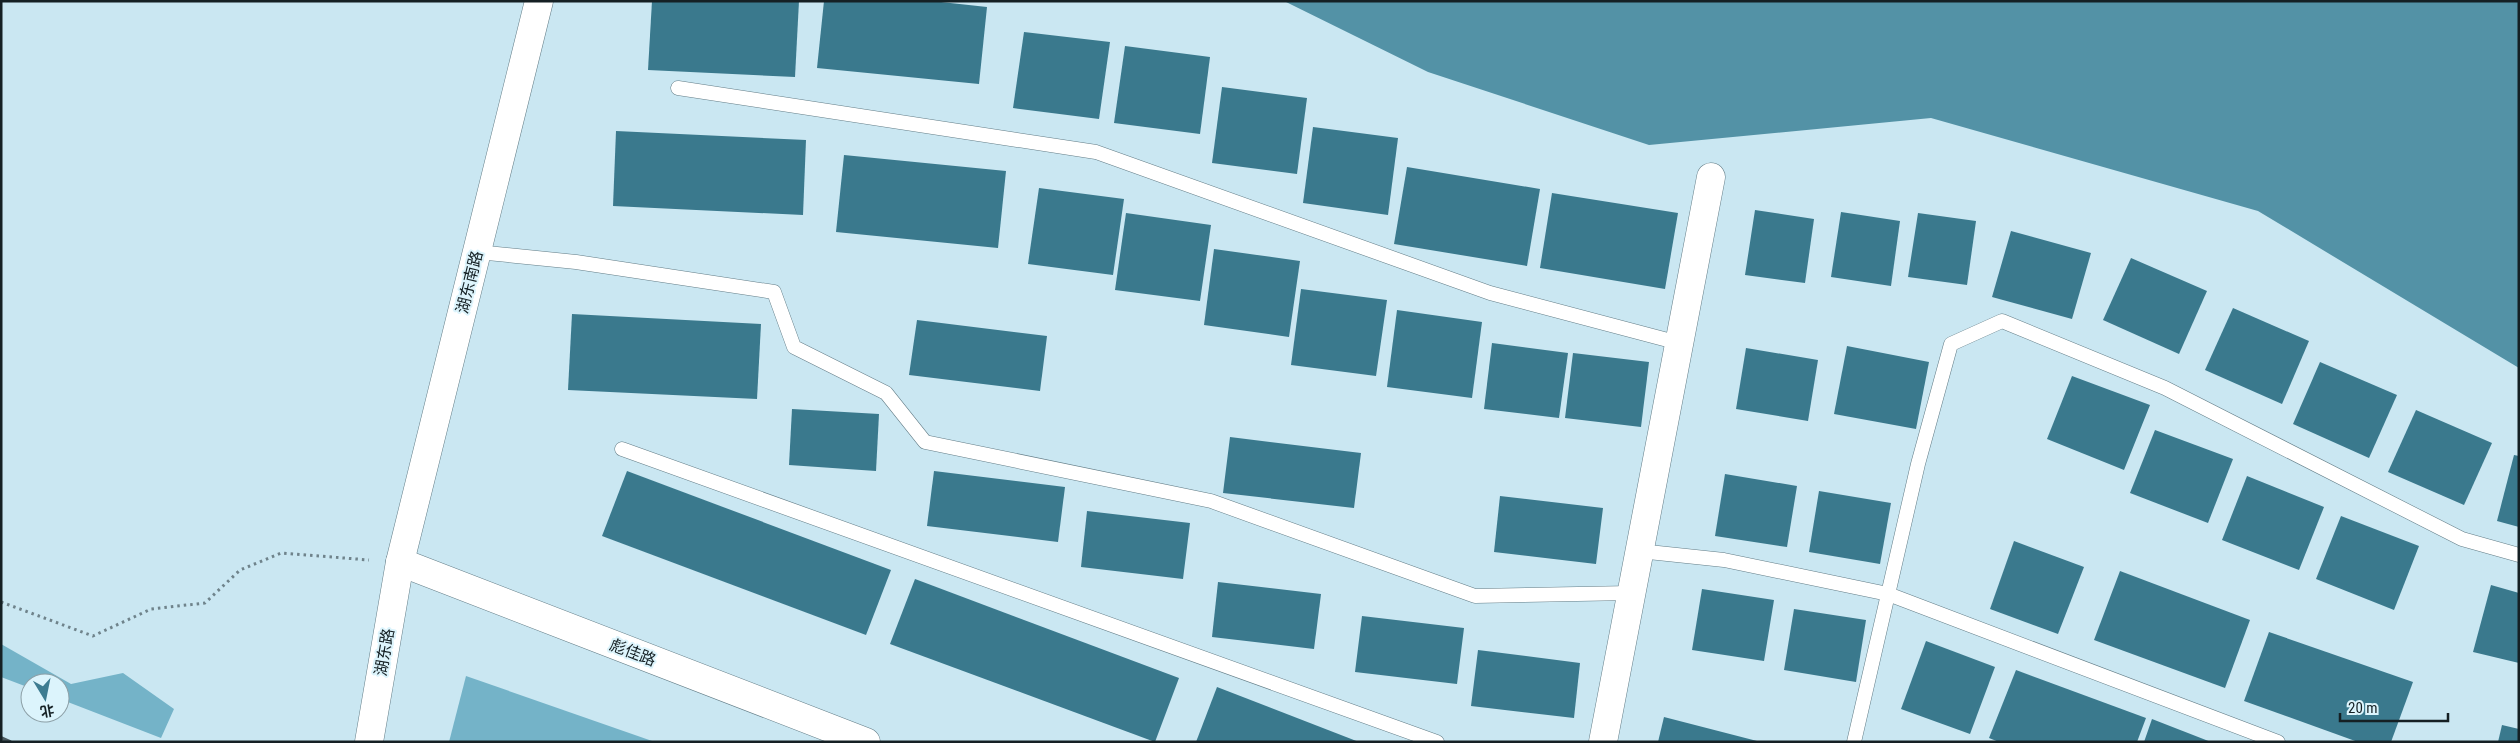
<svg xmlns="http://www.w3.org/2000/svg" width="2520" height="743" font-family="'Roboto Condensed','Noto Sans SC',sans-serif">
<rect width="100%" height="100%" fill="#cae7f2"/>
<g fill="#74b3c8">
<polygon points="1,644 71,684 123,673 174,709 161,738 60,699 60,683 30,683 30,688 1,677"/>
<polygon points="466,676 655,742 449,742"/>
</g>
<polygon fill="#5392a6" points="1284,1 2519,1 2519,368 2258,211 1931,118 1649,145 1428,72"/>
<g fill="#3a798d">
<polygon points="652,1 799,1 795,77 648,70"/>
<polygon points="824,1 932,1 987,7 979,84 817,68"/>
<polygon points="1024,32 1110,42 1099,119 1013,108"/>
<polygon points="1125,46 1210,57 1200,134 1114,123"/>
<polygon points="1222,87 1307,98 1297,174 1212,163"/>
<polygon points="1313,127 1398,138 1388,215 1303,203"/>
<polygon points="616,131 806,140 803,215 613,206"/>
<polygon points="844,155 1006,171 998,248 836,232"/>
<polygon points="1407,167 1540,189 1527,266 1394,244"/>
<polygon points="1039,188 1124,199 1113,275 1028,264"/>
<polygon points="1552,193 1678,213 1665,289 1540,268"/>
<polygon points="1755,210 1814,219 1805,283 1745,275"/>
<polygon points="1841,212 1900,221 1891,286 1831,277"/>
<polygon points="1126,213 1211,225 1200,301 1115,290"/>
<polygon points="1918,213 1976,221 1967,285 1908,277"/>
<polygon points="2011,231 2091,253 2072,319 1992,297"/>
<polygon points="1214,249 1300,261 1289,337 1204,325"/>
<polygon points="2131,258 2207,291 2179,354 2103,320"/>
<polygon points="1301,289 1387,300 1376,376 1291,365"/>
<polygon points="2233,308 2309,341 2282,404 2205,370"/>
<polygon points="1397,310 1482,322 1472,398 1387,387"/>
<polygon points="572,314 761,324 757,399 568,390"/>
<polygon points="917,320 1047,336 1040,391 909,375"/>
<polygon points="1492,343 1568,353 1559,418 1484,409"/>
<polygon points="1847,346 1929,362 1916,429 1834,414"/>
<polygon points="1746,348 1818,360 1808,421 1736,409"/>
<polygon points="1573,353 1649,362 1641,427 1565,418"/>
<polygon points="2320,362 2397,395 2369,458 2293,424"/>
<polygon points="2072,376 2150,405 2124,470 2047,439"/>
<polygon points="792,409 879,414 876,471 789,465"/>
<polygon points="2416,410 2492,443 2464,505 2388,472"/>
<polygon points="2155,430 2233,459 2208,523 2130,493"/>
<polygon points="1230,437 1361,453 1354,508 1223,493"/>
<polygon points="2514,455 2519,456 2519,527 2497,521"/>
<polygon points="627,471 891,570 866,635 602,536"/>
<polygon points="934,471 1065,487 1058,542 927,526"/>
<polygon points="1725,474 1797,486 1787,547 1715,536"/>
<polygon points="2247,476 2324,507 2299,570 2222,540"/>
<polygon points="1819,491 1891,503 1880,564 1809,552"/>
<polygon points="1500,496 1603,508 1596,564 1494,552"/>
<polygon points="1087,511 1190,523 1183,579 1081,567"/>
<polygon points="2341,516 2419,546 2394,610 2316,579"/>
<polygon points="2014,541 2084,567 2058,634 1990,609"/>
<polygon points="2120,571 2250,620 2225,688 2094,640"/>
<polygon points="915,579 1179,678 1155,742 890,644"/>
<polygon points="1218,582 1321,594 1314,649 1212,637"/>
<polygon points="2491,585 2519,593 2519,663 2473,652"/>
<polygon points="1702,589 1774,600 1764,661 1692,650"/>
<polygon points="1794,609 1866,620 1856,682 1784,670"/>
<polygon points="1362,616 1464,628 1457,684 1355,672"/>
<polygon points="2269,632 2413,682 2391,742 2358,742 2244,701"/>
<polygon points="1926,641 1995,667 1970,734 1901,709"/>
<polygon points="1478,650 1580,663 1574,718 1471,706"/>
<polygon points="2016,670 2146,718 2137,742 1999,742 1989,738"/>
<polygon points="1217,687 1359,742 1196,742"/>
<polygon points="1664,717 1757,741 1757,742 1658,742"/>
<polygon points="2152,719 2211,742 2144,742"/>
<polygon points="2502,725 2519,729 2519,742 2498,742"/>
</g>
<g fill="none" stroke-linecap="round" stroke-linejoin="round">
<defs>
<g id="service">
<polyline points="678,88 1096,152 1490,293 1679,343"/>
<polyline points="477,252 576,262 774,292 794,347 886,393 925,442 1211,501 1475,596 1631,593"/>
<polyline points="622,449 1437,742"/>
<polyline points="1639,551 1724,560 1888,594 2278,742"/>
<polyline points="1854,742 1918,464 1951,344 2002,321 2165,388 2462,539 2519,555"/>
</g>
<polyline id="minor" points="1603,742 1711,177"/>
<g id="tertiary">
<polyline points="400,562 866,742"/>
<polyline points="369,742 400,562 539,1"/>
</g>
</defs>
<use href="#service" stroke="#637d87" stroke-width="15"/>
<use href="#minor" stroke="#637d87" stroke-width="29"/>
<use href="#tertiary" stroke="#637d87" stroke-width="29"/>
<polyline stroke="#6f838b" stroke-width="3" stroke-dasharray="2.5 4" stroke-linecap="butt" points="1,602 93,636 151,609 205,603 240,570 281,553 369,560"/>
<use href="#service" stroke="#fff" stroke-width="14"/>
<use href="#minor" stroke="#fff" stroke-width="28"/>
<use href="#tertiary" stroke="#fff" stroke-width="28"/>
<polyline stroke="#4b5b61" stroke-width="4" points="1,738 10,742"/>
</g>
<g text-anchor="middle" stroke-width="4" stroke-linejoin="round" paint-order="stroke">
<g font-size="16" fill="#152024" stroke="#dcf4fc">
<text transform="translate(469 282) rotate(-76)" y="6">湖东南路</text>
<text transform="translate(384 652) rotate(-80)" y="6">湖东路</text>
<text transform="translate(633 652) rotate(21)" y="6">彪佳路</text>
</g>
</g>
<rect width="2520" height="743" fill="none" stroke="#152024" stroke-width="5"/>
<g transform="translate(45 698) rotate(170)"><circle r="24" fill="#dcf4fc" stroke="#8c9fa6"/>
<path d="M0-4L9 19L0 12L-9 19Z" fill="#3d7c91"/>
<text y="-8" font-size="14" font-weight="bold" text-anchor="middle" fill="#152024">北</text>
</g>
<path d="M2340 713v8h108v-8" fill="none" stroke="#152024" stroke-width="2.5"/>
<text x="2348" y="713" font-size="15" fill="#152024" stroke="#dcf4fc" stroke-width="4" paint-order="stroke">20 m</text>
</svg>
